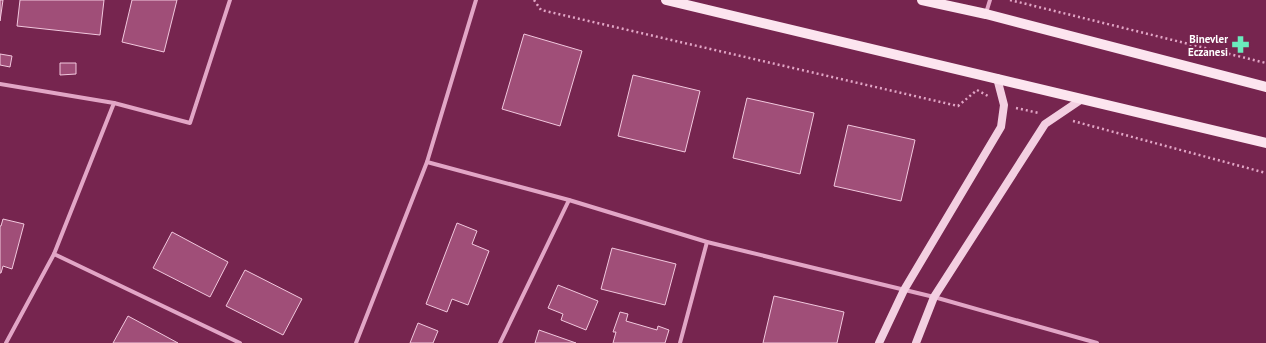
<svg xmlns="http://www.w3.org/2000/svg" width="1266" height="343" font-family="'PT Sans',sans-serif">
<rect width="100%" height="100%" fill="#76254f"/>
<g fill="#a04e78" stroke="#f2c8de">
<polygon points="0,0 3,0 0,21"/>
<polygon points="20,0 104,0 100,35 17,26"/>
<polygon points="132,0 177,0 164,52 122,42"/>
<polygon points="524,34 582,51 560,126 502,109"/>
<polygon points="0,54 12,56 10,67 0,65"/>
<polygon points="60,63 76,63 76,74 60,75"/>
<polygon points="633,75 700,91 685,152 618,136"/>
<polygon points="747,98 814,113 800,174 733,158"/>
<polygon points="848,125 915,140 901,201 834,186"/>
<polygon points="3,219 24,224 12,269 3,266 1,273 0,273 0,226 1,226"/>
<polygon points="457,223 477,231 472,244 489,251 468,305 452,299 447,312 426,304"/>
<polygon points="172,232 228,262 210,297 153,268"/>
<polygon points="612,248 676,264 665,305 601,289"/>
<polygon points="245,270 302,299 283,335 226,306"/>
<polygon points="558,285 598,301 586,330 561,320 563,314 548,308"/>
<polygon points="774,296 844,312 837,343 763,343"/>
<polygon points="620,312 628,314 626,321 657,330 658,326 669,330 665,343 613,343 616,332 613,332"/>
<polygon points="128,316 178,343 113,343"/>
<polygon points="418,323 438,331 433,343 410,343"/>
<polygon points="539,330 576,343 535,343"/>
</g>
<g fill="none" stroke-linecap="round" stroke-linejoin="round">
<g stroke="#e2a6c6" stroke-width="2.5" stroke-dasharray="2 3" stroke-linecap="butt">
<polyline points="534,0 541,10 958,106 977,90 988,96"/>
<polyline points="1010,0 1266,63"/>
<polyline points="1016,108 1039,113"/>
<polyline points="1073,121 1266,173"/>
</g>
<g stroke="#e2a6c6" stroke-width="4">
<polyline points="986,13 990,0"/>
<polyline points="0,84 114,103 54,254 240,343"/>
<polyline points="114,103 190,123 230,0"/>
<polyline points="427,162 569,200 707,242 934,297 1097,343"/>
<polyline points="6,343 54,254"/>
<polyline points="356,343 427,162 476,0"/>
<polyline points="500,343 569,200"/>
<polyline points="680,343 707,242"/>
</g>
<g stroke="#f3cfe1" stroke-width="8">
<polyline points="879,343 904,290 1001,127 1004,105 997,78"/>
<polyline points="916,343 934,297 1045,124 1082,99"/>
</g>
<g stroke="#fce5ef" stroke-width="10">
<polyline points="666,0 1266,143"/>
<polyline points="922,0 986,14 1266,87"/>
</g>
</g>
<defs>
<symbol id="pharmacy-bare" viewBox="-9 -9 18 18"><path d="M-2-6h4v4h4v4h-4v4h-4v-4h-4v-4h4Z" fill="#6bebbd" stroke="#76254f" stroke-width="2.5" paint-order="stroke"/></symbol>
</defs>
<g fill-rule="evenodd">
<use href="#pharmacy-bare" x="1228" y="32" width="25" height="25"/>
</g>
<g text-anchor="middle" stroke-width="4" stroke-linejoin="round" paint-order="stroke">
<g font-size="11" font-weight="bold" fill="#fff" stroke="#76254f" text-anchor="end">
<text x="1228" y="43">Binevler<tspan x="1228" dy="13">Eczanesi</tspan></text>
</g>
</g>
</svg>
